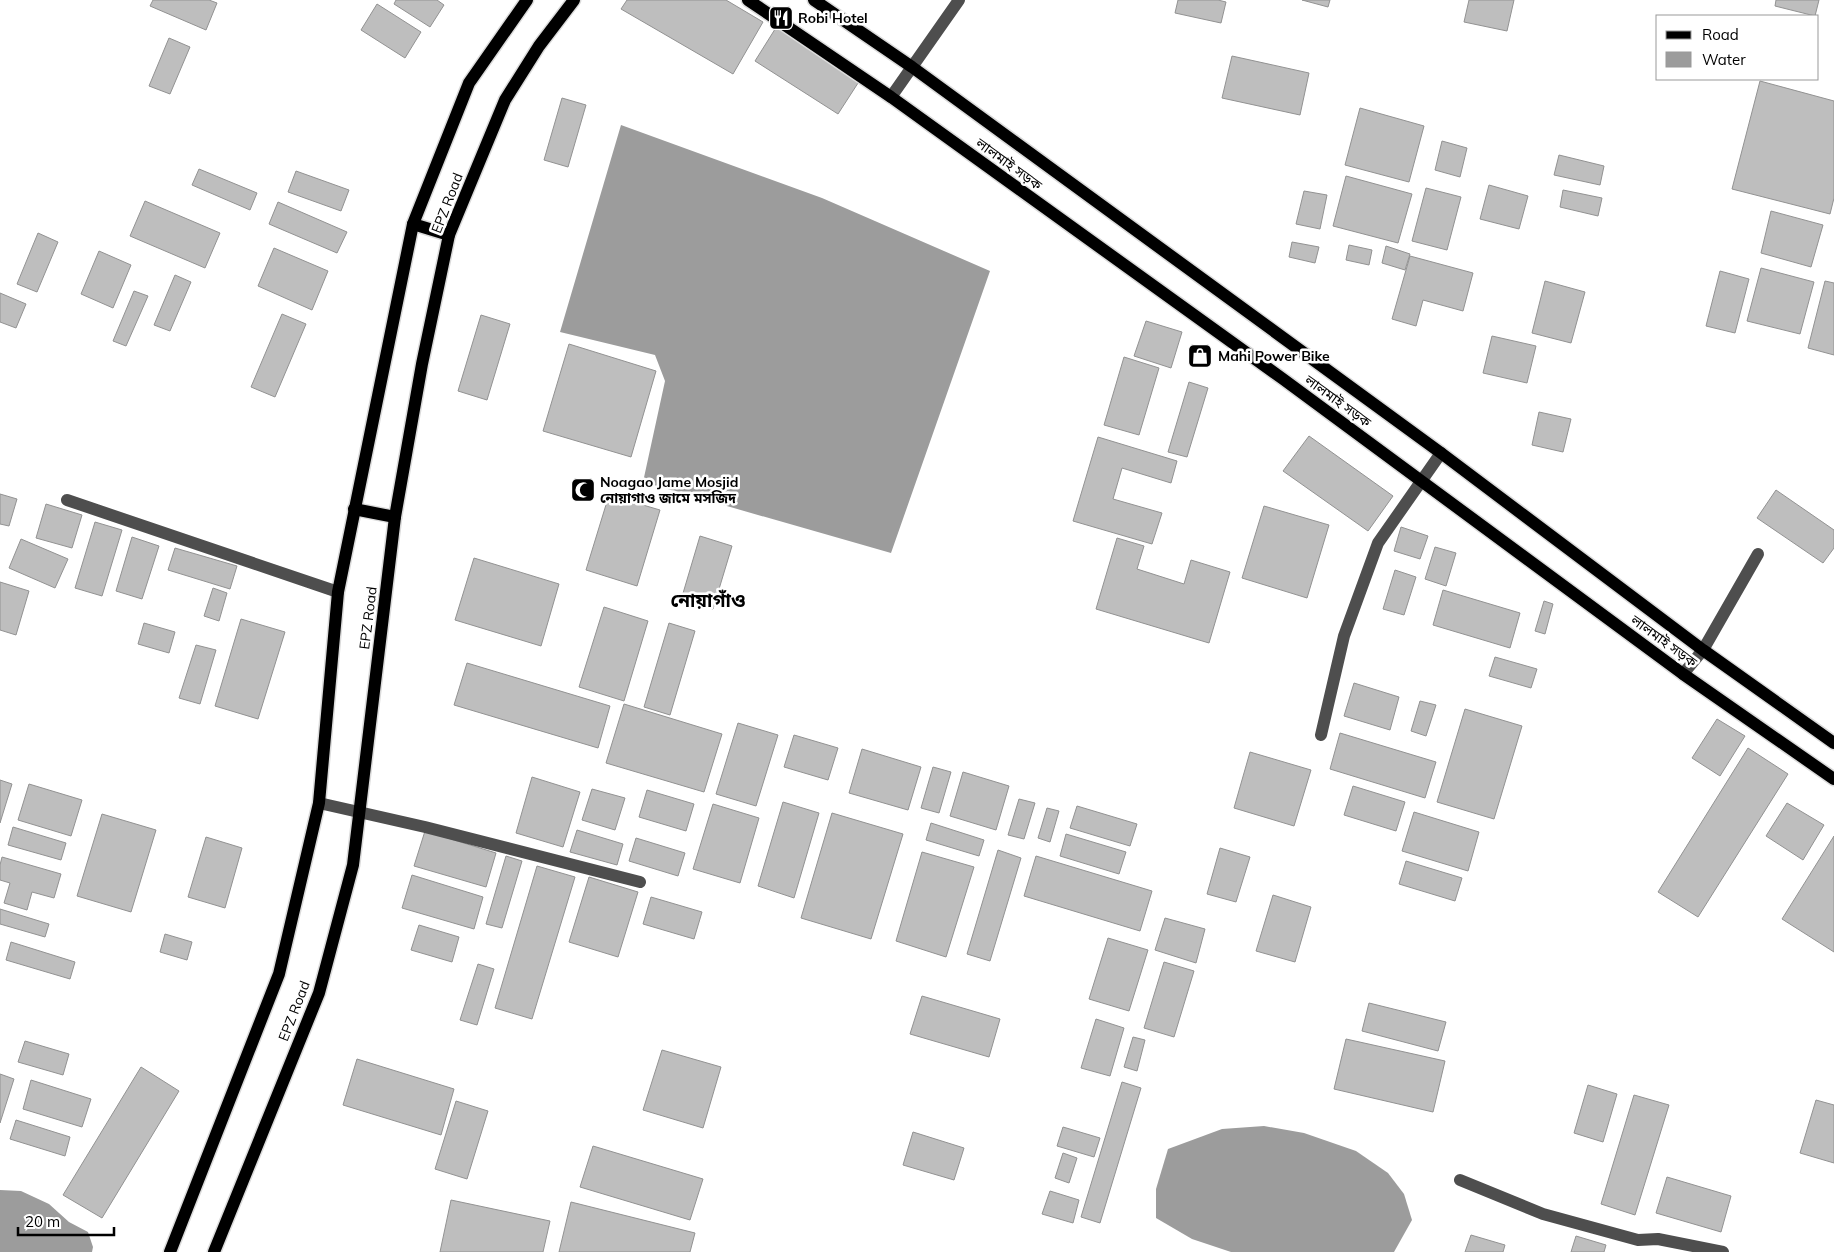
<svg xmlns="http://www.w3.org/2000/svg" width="1834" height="1252" font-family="Mulish,'Noto Sans Bengali',sans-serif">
<rect width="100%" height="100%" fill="#fff"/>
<g fill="#9c9c9c">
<polygon points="621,125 822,198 990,271 891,553 643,482 665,381 655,355 560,332"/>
<polygon points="1264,1126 1304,1133 1356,1151 1388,1173 1404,1194 1412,1220 1394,1252 1231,1252 1192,1239 1156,1218 1156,1189 1168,1149 1222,1129"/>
<polygon points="0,1190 21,1191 49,1204 69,1222 88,1232 93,1247 92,1252 0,1252"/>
</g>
<g fill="#bebebe" stroke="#929292">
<polygon points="153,0 209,0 217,3 206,30 150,6"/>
<polygon points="396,0 437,0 444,5 430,27 394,4"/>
<polygon points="627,0 726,0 763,22 733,74 621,9"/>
<polygon points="1178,0 1218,0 1226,2 1221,23 1175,13"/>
<polygon points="1302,0 1330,0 1328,7"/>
<polygon points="1469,0 1514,0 1507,31 1464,22"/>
<polygon points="1776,0 1819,0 1815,16 1775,6"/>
<polygon points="377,4 421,32 405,58 361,30"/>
<polygon points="777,26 860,80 838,114 755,61"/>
<polygon points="169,38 190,47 170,94 149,86"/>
<polygon points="1232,56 1309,73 1300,115 1222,98"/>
<polygon points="1760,81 1834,101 1834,198 1830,214 1732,189"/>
<polygon points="562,98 586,105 568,167 544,160"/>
<polygon points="1360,108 1424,126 1409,182 1345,165"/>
<polygon points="1442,141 1467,148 1460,177 1435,170"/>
<polygon points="1559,155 1604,166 1600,185 1554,175"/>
<polygon points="199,169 257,193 250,210 192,185"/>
<polygon points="296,171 349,190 341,211 288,192"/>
<polygon points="1346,176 1412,194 1398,243 1333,226"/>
<polygon points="1489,185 1528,196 1519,229 1480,219"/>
<polygon points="1426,188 1461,197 1447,250 1412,241"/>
<polygon points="1563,190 1602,198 1598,216 1560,207"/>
<polygon points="1304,191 1327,195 1320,229 1296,224"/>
<polygon points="145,201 220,233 205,268 130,236"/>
<polygon points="278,202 347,232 337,253 269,224"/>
<polygon points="1771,211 1823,225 1811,267 1761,253"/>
<polygon points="38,233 58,242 37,292 17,284"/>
<polygon points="1292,242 1319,247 1315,263 1289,257"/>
<polygon points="1349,245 1372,250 1369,265 1346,260"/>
<polygon points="1386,246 1410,254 1405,270 1382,263"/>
<polygon points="274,248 328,271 312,310 258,286"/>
<polygon points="99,251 131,265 113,308 81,294"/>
<polygon points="1410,256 1473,273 1463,311 1423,300 1416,326 1392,319"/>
<polygon points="1761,268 1814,282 1800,334 1747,321"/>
<polygon points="1720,271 1749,279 1735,333 1706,326"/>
<polygon points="175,275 191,282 170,331 154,325"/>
<polygon points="1545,281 1585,292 1571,343 1532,333"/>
<polygon points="1825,281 1834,283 1834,355 1808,348"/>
<polygon points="134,291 148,296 126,346 113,341"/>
<polygon points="0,293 26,304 16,328 0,322"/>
<polygon points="282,314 306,324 275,397 251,387"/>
<polygon points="481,315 510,324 487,400 458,391"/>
<polygon points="1146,321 1182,332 1171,368 1134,356"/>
<polygon points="1492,336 1536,346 1527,383 1483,373"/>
<polygon points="569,344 656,371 631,457 543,431"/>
<polygon points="1124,357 1159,368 1139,435 1104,425"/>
<polygon points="1189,382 1208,388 1187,457 1168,452"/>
<polygon points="1539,412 1571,419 1563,452 1532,445"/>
<polygon points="1309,436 1393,496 1368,531 1283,471"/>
<polygon points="1098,437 1177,461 1171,483 1122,468 1113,499 1162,513 1152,544 1073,521"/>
<polygon points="1776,490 1834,530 1834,548 1823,563 1757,518"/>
<polygon points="0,494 17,499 9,526 0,524"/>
<polygon points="609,495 660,510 637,586 586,570"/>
<polygon points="46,504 82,515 72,548 36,538"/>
<polygon points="1264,506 1329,525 1307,598 1242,578"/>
<polygon points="95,522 122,530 102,596 75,588"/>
<polygon points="1401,527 1428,536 1420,559 1394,551"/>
<polygon points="700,536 732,546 713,609 681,600"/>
<polygon points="132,537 159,546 142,599 116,591"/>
<polygon points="1117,538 1144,546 1137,569 1184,584 1191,560 1230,572 1209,643 1096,609"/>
<polygon points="21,539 68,559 55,588 9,568"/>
<polygon points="1435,547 1456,553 1446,586 1425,579"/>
<polygon points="175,548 237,566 230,589 168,570"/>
<polygon points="474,558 559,584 541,646 455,620"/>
<polygon points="1395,570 1416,577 1404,615 1383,609"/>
<polygon points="0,582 29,591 16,635 0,630"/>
<polygon points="213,588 227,593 219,621 204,616"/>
<polygon points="1443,590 1520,613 1510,648 1433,625"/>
<polygon points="1544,601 1553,604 1545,634 1535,631"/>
<polygon points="604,607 648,621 624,701 579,687"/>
<polygon points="241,619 285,632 258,719 215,706"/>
<polygon points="144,623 175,632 169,653 138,644"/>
<polygon points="669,623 695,631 670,715 644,707"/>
<polygon points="196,645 216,650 200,704 179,698"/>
<polygon points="1495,657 1537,669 1531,688 1489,676"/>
<polygon points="467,663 610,706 598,748 454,705"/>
<polygon points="1354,683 1399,697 1390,730 1344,716"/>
<polygon points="1420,701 1436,705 1426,736 1411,731"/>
<polygon points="624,704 722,734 704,792 606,763"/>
<polygon points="1465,709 1522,726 1494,819 1437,802"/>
<polygon points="1717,719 1745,736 1720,776 1692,758"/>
<polygon points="738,723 778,735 756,806 716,794"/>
<polygon points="1340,733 1436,762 1425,798 1330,769"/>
<polygon points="794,735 838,748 828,780 784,767"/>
<polygon points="1748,748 1788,774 1698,917 1658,892"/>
<polygon points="862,749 921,767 908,810 849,793"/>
<polygon points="1250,752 1311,770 1294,826 1234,808"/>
<polygon points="933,767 951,772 939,813 921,808"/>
<polygon points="963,772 1009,786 996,830 950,816"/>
<polygon points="532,777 580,792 563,847 516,833"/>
<polygon points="0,780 12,784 0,823"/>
<polygon points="29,784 82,800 71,836 18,820"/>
<polygon points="1353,786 1405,802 1396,831 1344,815"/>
<polygon points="592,789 625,798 615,830 582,820"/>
<polygon points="647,790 694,804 686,831 639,817"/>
<polygon points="1019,799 1035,803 1024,839 1008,835"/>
<polygon points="783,802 819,813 794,898 758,886"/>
<polygon points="1787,803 1824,825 1803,860 1766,836"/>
<polygon points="713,804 759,818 740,883 693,869"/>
<polygon points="1077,806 1137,824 1130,846 1070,828"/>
<polygon points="1047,808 1059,811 1050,842 1038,838"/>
<polygon points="1414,812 1479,832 1468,871 1402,851"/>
<polygon points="832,813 903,834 871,939 801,918"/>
<polygon points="102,814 156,830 131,912 77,896"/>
<polygon points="931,823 984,840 979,856 926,840"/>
<polygon points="13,827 66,843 61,860 8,845"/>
<polygon points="577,830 623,844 617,865 570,852"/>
<polygon points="425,831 496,853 486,887 414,866"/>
<polygon points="1066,834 1126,852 1119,874 1060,856"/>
<polygon points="1834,836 1834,952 1782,919"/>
<polygon points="206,837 242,848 225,908 188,897"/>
<polygon points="636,838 685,853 678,876 629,861"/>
<polygon points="1220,848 1250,857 1236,902 1207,894"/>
<polygon points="998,850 1021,858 990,961 967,954"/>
<polygon points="922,852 974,867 946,957 896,941"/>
<polygon points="506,856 522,861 502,928 486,924"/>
<polygon points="1036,856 1152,891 1140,931 1024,896"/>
<polygon points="2,857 61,874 54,898 32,892 27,910 4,903 10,883 0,880 0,865"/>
<polygon points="1406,861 1462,878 1455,901 1399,884"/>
<polygon points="537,866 575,877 532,1019 495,1008"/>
<polygon points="412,875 483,897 474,929 402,908"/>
<polygon points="589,877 638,892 618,957 569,942"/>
<polygon points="1273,895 1311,907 1295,962 1256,951"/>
<polygon points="651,897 702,912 694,939 643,924"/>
<polygon points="0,909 49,924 45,937 0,924"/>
<polygon points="1165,918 1205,929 1196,963 1155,950"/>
<polygon points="419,925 459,937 452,962 411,950"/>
<polygon points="165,934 192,942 187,960 160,952"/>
<polygon points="1108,938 1148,950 1129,1011 1089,999"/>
<polygon points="11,942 75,962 70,979 6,960"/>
<polygon points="1164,962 1194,971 1174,1037 1144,1028"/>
<polygon points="478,964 494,969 477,1025 460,1020"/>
<polygon points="922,996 1000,1019 989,1057 910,1034"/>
<polygon points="1369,1003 1446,1022 1438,1051 1362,1031"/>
<polygon points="1096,1019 1124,1028 1110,1076 1081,1068"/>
<polygon points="1133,1037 1145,1040 1137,1071 1124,1067"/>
<polygon points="1346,1039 1445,1061 1433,1112 1334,1089"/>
<polygon points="25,1041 69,1054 63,1075 18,1062"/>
<polygon points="662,1050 721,1067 703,1128 643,1110"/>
<polygon points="357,1059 454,1089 441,1135 343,1105"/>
<polygon points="141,1067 179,1091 102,1218 63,1195"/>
<polygon points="0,1074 14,1079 0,1123"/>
<polygon points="31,1080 91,1099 82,1127 23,1109"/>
<polygon points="1122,1082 1141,1088 1100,1223 1081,1217"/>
<polygon points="1588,1085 1617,1094 1603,1142 1574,1133"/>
<polygon points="1634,1095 1669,1105 1635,1215 1601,1204"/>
<polygon points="1816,1100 1834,1105 1834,1163 1800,1153"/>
<polygon points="456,1101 488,1111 467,1179 435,1169"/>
<polygon points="16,1120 70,1137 65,1156 10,1139"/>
<polygon points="1063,1127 1100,1138 1094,1157 1057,1146"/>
<polygon points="913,1132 964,1148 954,1180 903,1165"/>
<polygon points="593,1146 703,1179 690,1220 580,1187"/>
<polygon points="1063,1153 1077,1158 1069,1183 1055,1178"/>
<polygon points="1667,1177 1731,1196 1721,1232 1656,1213"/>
<polygon points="1050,1191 1079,1200 1073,1223 1042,1214"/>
<polygon points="451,1200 550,1221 543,1252 440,1252"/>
<polygon points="571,1202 695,1233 690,1252 559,1252"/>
<polygon points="1471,1235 1505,1245 1503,1252 1465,1252"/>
<polygon points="1576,1236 1606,1245 1604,1252 1571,1252"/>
</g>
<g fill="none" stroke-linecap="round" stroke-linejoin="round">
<defs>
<g id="major">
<polyline points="748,0 891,97 1283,379 1683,674 1834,779"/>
<polyline points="814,0 912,67 1441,453 1703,650 1834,743"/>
<polyline points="413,224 449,235"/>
<polyline points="354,509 395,517"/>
<polyline points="170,1252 279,974 319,803 338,592 413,224 469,83 527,0"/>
<polyline points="214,1252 319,993 353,865 395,517 422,364 449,235 505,100 539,46 574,0"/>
</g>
</defs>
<use href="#major" stroke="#dbdbdb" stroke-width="15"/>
<g stroke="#4e4e4e" stroke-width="12">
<polyline points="891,97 959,0"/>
<polyline points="67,500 338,592"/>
<polyline points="1683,674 1703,650 1758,554"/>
<polyline points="1321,735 1344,636 1378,543 1441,453"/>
<polyline points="319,803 425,827 640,882"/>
<polyline points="1460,1180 1543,1214 1638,1240 1658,1239 1723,1252"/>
</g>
<use href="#major" stroke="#000" stroke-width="12"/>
</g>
<defs>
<symbol id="restaurant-square" viewBox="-11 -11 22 22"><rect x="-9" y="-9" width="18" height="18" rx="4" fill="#000" stroke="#fff"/><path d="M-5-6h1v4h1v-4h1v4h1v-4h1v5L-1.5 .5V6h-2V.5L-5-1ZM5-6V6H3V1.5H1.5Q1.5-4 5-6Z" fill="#fff"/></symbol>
<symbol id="shop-square" viewBox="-11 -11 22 22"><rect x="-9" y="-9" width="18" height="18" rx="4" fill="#000" stroke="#fff"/><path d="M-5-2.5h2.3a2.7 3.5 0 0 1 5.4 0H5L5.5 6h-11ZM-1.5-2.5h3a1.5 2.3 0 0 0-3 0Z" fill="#fff"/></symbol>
<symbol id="mosque-square" viewBox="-11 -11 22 22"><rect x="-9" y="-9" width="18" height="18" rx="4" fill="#000" stroke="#fff"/><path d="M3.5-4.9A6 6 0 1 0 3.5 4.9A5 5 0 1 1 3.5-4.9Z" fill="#fff"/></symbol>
</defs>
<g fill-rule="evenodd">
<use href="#restaurant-square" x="767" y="4" width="28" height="28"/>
<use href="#shop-square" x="1186" y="342" width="28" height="28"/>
<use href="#mosque-square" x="569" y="476" width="28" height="28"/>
</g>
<g text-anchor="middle" stroke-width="5" stroke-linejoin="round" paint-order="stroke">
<g font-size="14" font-weight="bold" fill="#000" stroke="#fff" text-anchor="start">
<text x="798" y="23">Robi Hotel</text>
<text x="1218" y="361">Mahi Power Bike</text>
<text x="600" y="487">Noagao Jame Mosjid<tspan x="600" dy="16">নোয়াগাও জামে মসজিদ</tspan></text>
</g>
<g font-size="14" fill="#000" stroke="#fff">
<text transform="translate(1009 164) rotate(36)" y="5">লালমাই সড়ক</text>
<text transform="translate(447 203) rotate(-69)" y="5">EPZ Road</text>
<text transform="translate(1338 401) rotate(36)" y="5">লালমাই সড়ক</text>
<text transform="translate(368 618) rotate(-83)" y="5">EPZ Road</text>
<text transform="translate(1664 641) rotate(36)" y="5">লালমাই সড়ক</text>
<text transform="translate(294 1011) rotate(-69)" y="5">EPZ Road</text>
</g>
<g font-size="19" font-weight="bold" fill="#000" stroke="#fff">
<text x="708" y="607">নোয়াগাঁও</text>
</g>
</g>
<rect x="1656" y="15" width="162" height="65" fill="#ffffff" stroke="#999999"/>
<rect x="1666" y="31" width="25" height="8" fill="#000000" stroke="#999999"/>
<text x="1702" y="40" font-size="15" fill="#000000">Road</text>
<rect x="1666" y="52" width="25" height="15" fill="#9c9c9c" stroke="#999999"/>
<text x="1702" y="65" font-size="15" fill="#000000">Water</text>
<path d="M18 1227v8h96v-8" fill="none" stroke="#000000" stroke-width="2.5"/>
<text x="25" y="1227" font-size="15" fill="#000000" stroke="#ffffff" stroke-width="4" paint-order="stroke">20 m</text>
</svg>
